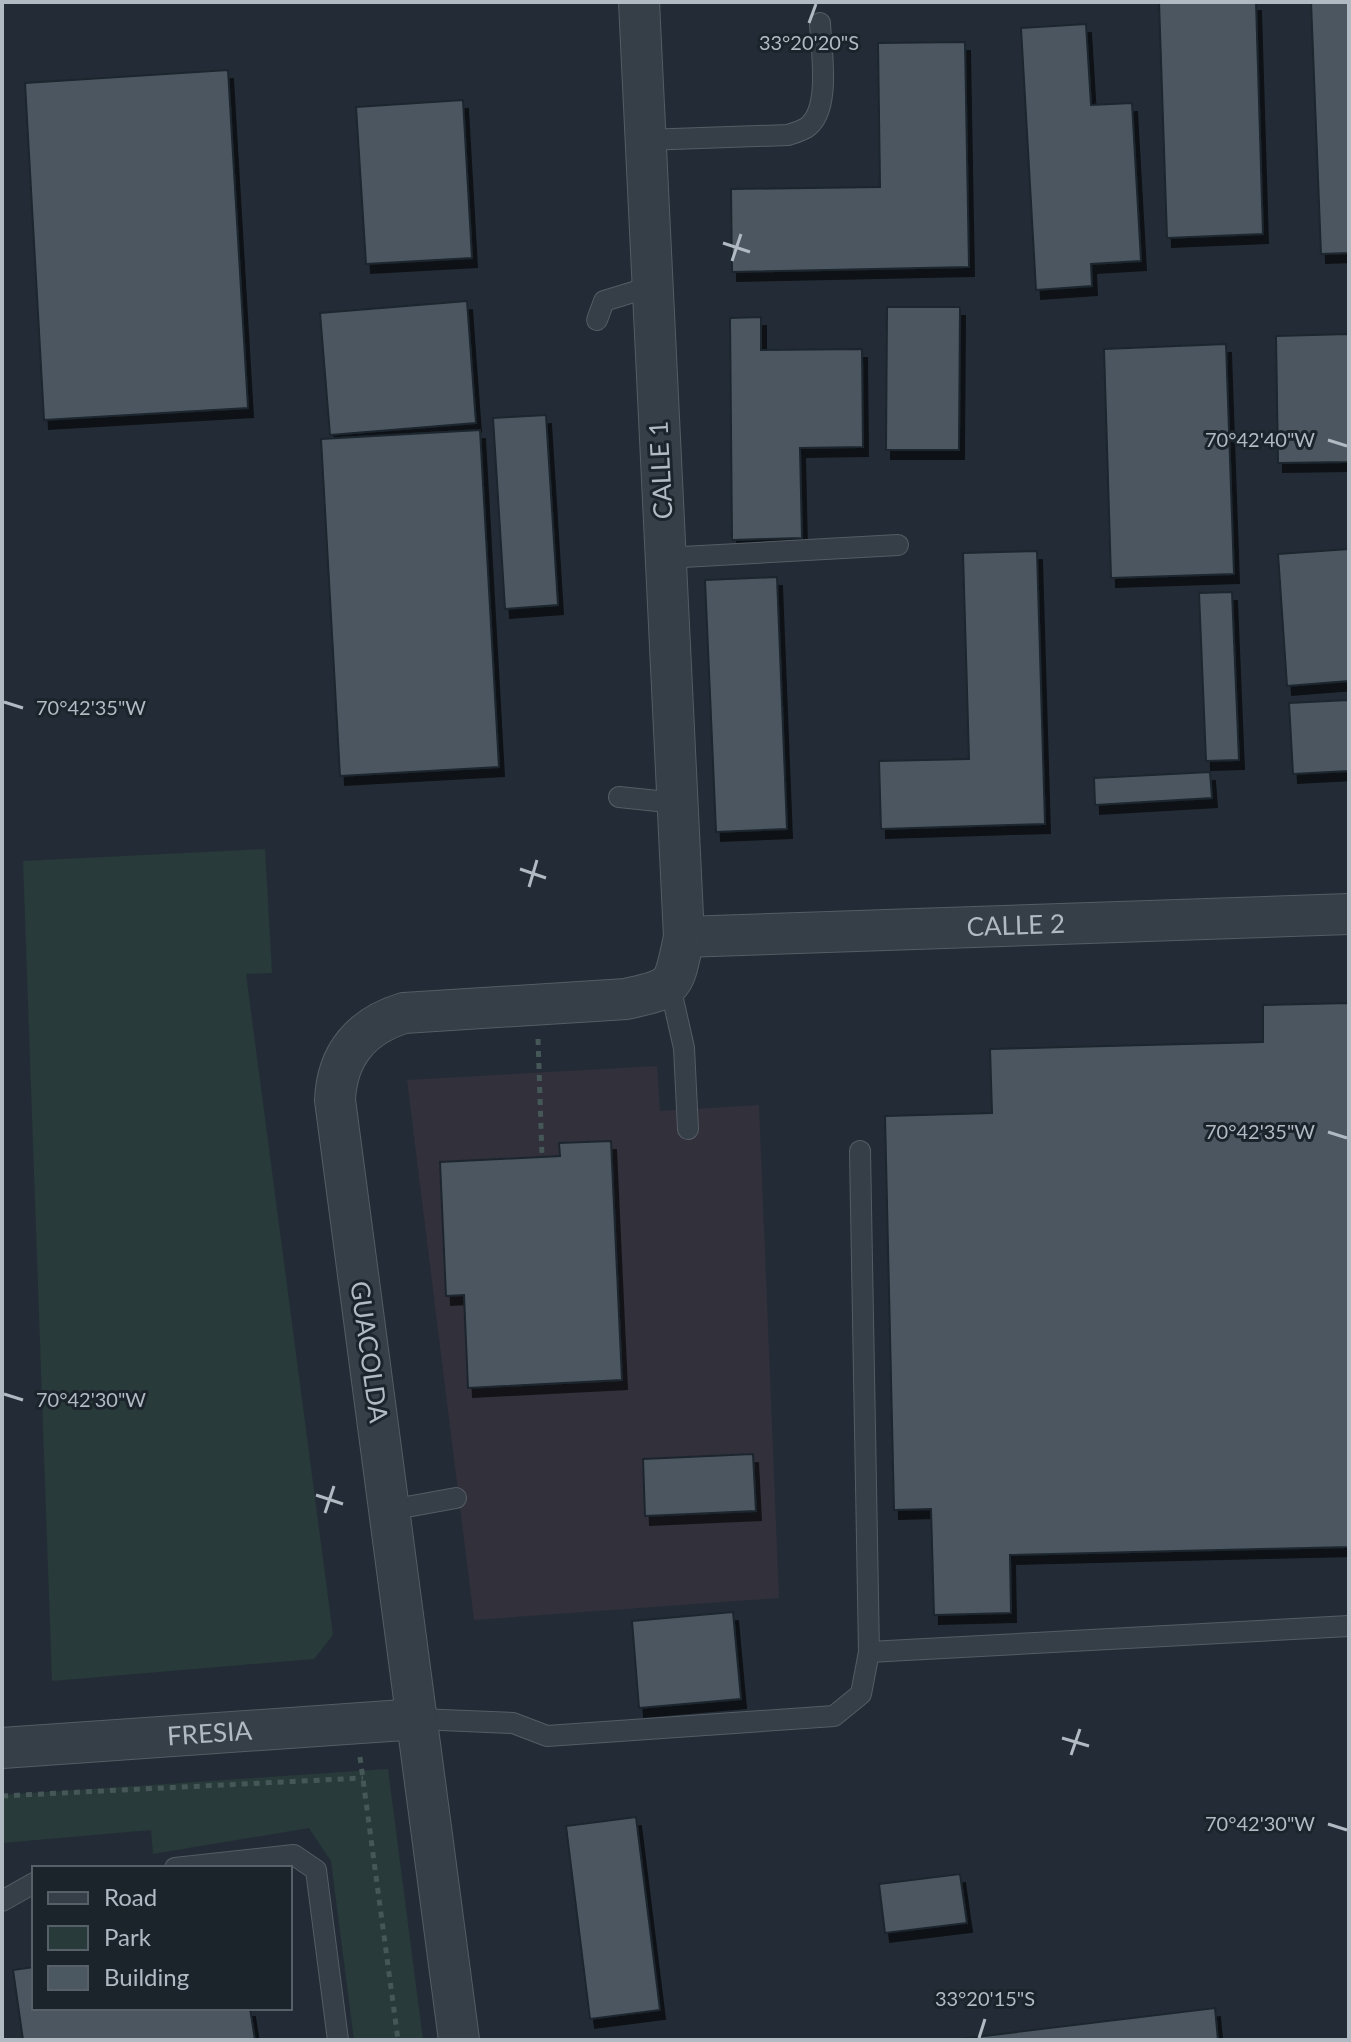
<svg xmlns="http://www.w3.org/2000/svg" width="1351" height="2042" font-family="Lato,sans-serif">
<defs>
<filter id="shadow"><feDropShadow dx="5" dy="9" stdDeviation="0" flood-color="#0009"/></filter>
</defs>
<rect width="100%" height="100%" fill="#232c36"/>
<polygon fill="#31303b" points="657,1066 660,1111 759,1105 779,1598 474,1620 407,1080"/>
<g fill="#283a39">
<polygon points="265,849 272,973 246,974 333,1635 314,1659 52,1681 23,861"/>
<polygon points="388,1769 423,2040 354,2040 331,1861 309,1828 153,1854 151,1830 2,1843 2,1795"/>
</g>
<g fill="#4b5761" stroke="#1d252d" stroke-width="2" filter="url(#shadow)">
<polygon points="1159,2 1256,2 1263,234 1167,238"/>
<polygon points="1311,2 1349,2 1349,253 1321,254"/>
<polygon points="1086,24 1091,105 1132,103 1141,261 1091,264 1092,286 1036,290 1021,28"/>
<polygon points="965,42 969,267 732,272 731,189 880,187 878,43"/>
<polygon points="228,70 248,408 44,420 25,83"/>
<polygon points="463,100 472,258 366,264 356,107"/>
<polygon points="467,301 476,423 330,435 320,313"/>
<polygon points="887,307 960,307 959,450 886,450"/>
<polygon points="761,317 761,350 862,349 863,447 800,448 802,538 732,540 730,318"/>
<polygon points="1349,334 1349,462 1278,463 1276,336"/>
<polygon points="1226,344 1234,574 1111,578 1104,349"/>
<polygon points="546,415 558,605 505,609 493,418"/>
<polygon points="480,430 499,767 340,776 321,439"/>
<polygon points="1349,549 1349,681 1287,686 1278,554"/>
<polygon points="1037,551 1045,824 881,829 879,761 969,759 963,553"/>
<polygon points="777,577 787,829 716,832 705,580"/>
<polygon points="1232,592 1239,760 1206,761 1199,593"/>
<polygon points="1349,700 1349,771 1293,774 1289,703"/>
<polygon points="1210,772 1212,798 1095,805 1094,778"/>
<polygon points="1349,1003 1349,1547 1010,1555 1011,1613 934,1615 931,1509 894,1510 885,1116 992,1113 990,1049 1263,1042 1263,1005"/>
<polygon points="611,1141 622,1380 468,1388 464,1295 446,1296 440,1162 560,1156 559,1143"/>
<polygon points="753,1454 756,1511 645,1516 643,1459"/>
<polygon points="733,1612 741,1699 639,1708 632,1621"/>
<polygon points="636,1817 660,2010 590,2019 566,1826"/>
<polygon points="960,1874 967,1923 885,1933 879,1884"/>
<polygon points="34,1967 34,2008 250,2008 255,2040 23,2040 13,1970"/>
<polygon points="1215,2008 1218,2040 951,2040"/>
</g>
<g fill="none" stroke-linecap="round" stroke-linejoin="round">
<defs>
<g id="lane">
<path d="M645 140 788 135C794 133 801 131 806 128 832 111 821 50 820 23"/>
<polyline points="597,320 604,301 653,286"/>
<polyline points="665,558 898,545"/>
<polyline points="619,797 677,803"/>
<polyline points="670,986 684,1048 688,1129"/>
<polyline points="860,1151 869,1652"/>
<polyline points="390,1510 456,1498"/>
<polyline points="418,1719 513,1723 547,1736 834,1716 861,1694 869,1652 1349,1626"/>
<polyline points="175,1868 294,1855 316,1870 338,2040"/>
<polyline points="2,1901 34,1883"/>
</g>
<g id="street">
<path id="s1" d="M684 937 1349 914"/>
<path id="s2" d="M2 1748 418 1719"/>
<path d="M459 2040 335 1100C337 1055 361 1026 404 1013L626 999C677 988 673 987 684 937L639 2"/>
</g>
</defs>
<use href="#lane" stroke="#545c64" stroke-width="22"/>
<use href="#street" stroke="#545c64" stroke-width="42"/>
<g stroke="#465758" stroke-width="5" stroke-dasharray="6 6" stroke-linecap="butt">
<polyline points="538,1039 542,1157"/>
<polyline points="360,1757 398,2040"/>
<polyline points="2,1796 363,1778"/>
</g>
<use href="#lane" stroke="#363e47" stroke-width="20"/>
<use href="#street" stroke="#363e47" stroke-width="40"/>
</g>
<path fill="none" stroke="#b1b9c3" stroke-width="3" d="M809 23 816 4M723 243 750 252M732 261 741 234M1328 440 1347 446M4 702 23 708M520 869 546 878M529 887 537 860M1328 1132 1347 1138M4 1394 23 1400M316 1495 343 1504M325 1513 334 1486M1062 1738 1089 1746M1071 1755 1080 1729M1328 1824 1347 1830M979 2038 985 2019"/>
<g text-anchor="middle" stroke-width="6" stroke-linejoin="round" paint-order="stroke">
<g font-size="26" fill="#b1b9c3" stroke="#1b232b">
<text transform="translate(661 470) rotate(-93)" y="9">CALLE 1</text>
<text dy="9" stroke="none"><textPath href="#s1" startOffset="332">CALLE 2</textPath></text>
<text transform="translate(369 1352) rotate(82)" y="9">GUACOLDA</text>
<text dy="9" stroke="none"><textPath href="#s2" startOffset="208">FRESIA</textPath></text>
</g>
</g>
<g font-size="20" text-anchor="middle" fill="#b1b9c3" stroke="#1b232b" stroke-width="6" stroke-linejoin="round" paint-order="stroke">
<text x="809" y="50">33°20'20"S</text>
<text x="1260" y="447">70°42'40"W</text>
<text x="91" y="715">70°42'35"W</text>
<text x="1260" y="1139">70°42'35"W</text>
<text x="91" y="1407">70°42'30"W</text>
<text x="1260" y="1831">70°42'30"W</text>
<text x="985" y="2006">33°20'15"S</text>
</g>
<rect width="1351" height="2042" fill="none" stroke="#b1b9c3" stroke-width="8"/>
<rect x="32" y="1866" width="260" height="144" fill="#1b232b" stroke="#575f68" stroke-width="2"/>
<rect x="48" y="1892" width="40" height="12" fill="#363e47" stroke="#575f68" stroke-width="2"/>
<text x="104" y="1906" font-size="24" fill="#b1b9c3">Road</text>
<rect x="48" y="1926" width="40" height="24" fill="#283a39" stroke="#575f68" stroke-width="2"/>
<text x="104" y="1946" font-size="24" fill="#b1b9c3">Park</text>
<rect x="48" y="1966" width="40" height="24" fill="#4b5761" stroke="#575f68" stroke-width="2"/>
<text x="104" y="1986" font-size="24" fill="#b1b9c3">Building</text>
</svg>
